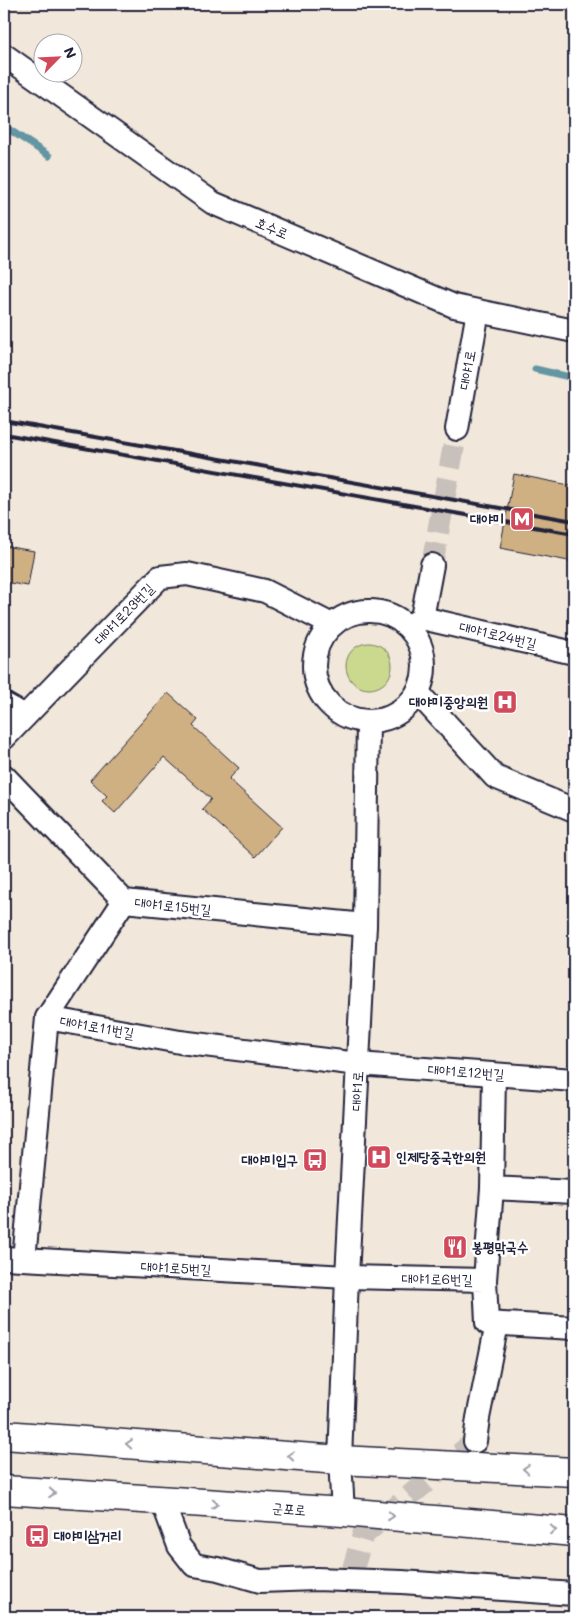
<svg xmlns="http://www.w3.org/2000/svg" width="578" height="1621" font-family="Mali,'Poor Story',sans-serif">
<rect width="100%" height="100%" fill="#f1e7da"/>
<filter id="ink" filterUnits="userSpaceOnUse"><feTurbulence type="fractalNoise" baseFrequency=".02" numOctaves="2"/><feDisplacementMap in="SourceGraphic" scale="10" xChannelSelector="R" yChannelSelector="G"/><feConvolveMatrix kernelMatrix="1 2 1 2 8 2 1 2 1" color-interpolation-filters="sRGB"/></filter>
<g filter="url(#ink)">
<circle fill="#cad98d" stroke="#767e64" cx="369" cy="666" r="23"/>
<g fill="none" stroke-linecap="round" stroke-linejoin="round">
<g stroke="#6495a3" stroke-width="7">
<polyline points="4,128 10,130 49,156"/>
<polyline points="535,369 574,378"/>
</g>
</g>
<g fill="#cfb083" stroke="#22223b">
<polygon points="514,474 574,486 574,562 500,548"/>
<polygon points="4,546 34,551 28,586 4,582"/>
<polygon points="168,693 198,720 193,726 239,768 229,779 282,827 255,857 202,809 211,799 164,757 115,813 102,801 107,796 90,780"/>
</g>
<g fill="none" stroke-linecap="round" stroke-linejoin="round">
<g stroke="#c8c0ba" stroke-width="22" stroke-dasharray="22 11" stroke-linecap="butt">
<polyline points="432,565 457,429"/>
<polyline points="352,1572 363,1535 475,1441"/>
</g>
<defs>
<g id="minor">
<polyline points="4,55 213,203 454,306 574,331"/>
<polyline points="457,429 478,311"/>
<circle cx="369" cy="666" r="55"/>
<polyline points="422,618 574,653"/>
<polyline points="411,625 422,618 432,565"/>
<polyline points="418,693 495,777 574,810"/>
<polyline points="4,704 25,716"/>
<polyline points="4,738 160,577 187,574 265,591 332,625"/>
<polyline points="4,776 124,901 365,925"/>
<polyline points="47,1018 124,901"/>
<polyline points="494,1075 492,1188 574,1192"/>
<polyline points="4,1258 347,1277 485,1280 487,1323 574,1328"/>
<polyline points="24,1259 47,1018 180,1042 358,1064 574,1080"/>
<polyline points="485,1280 492,1188"/>
<polyline points="475,1441 478,1418 497,1324"/>
<polyline points="162,1500 179,1546 194,1565 218,1569 260,1581 316,1579 402,1582 574,1594"/>
<polyline points="343,1512 340,1460 347,1277 365,925 368,722"/>
</g>
<g id="major">
<polyline points="4,1435 340,1460 574,1472"/>
<polyline points="4,1490 343,1512 574,1532"/>
</g>
</defs>
<use href="#minor" stroke="#22223b" stroke-width="26"/>
<use href="#major" stroke="#22223b" stroke-width="31"/>
<use href="#minor" stroke="#fff" stroke-width="22"/>
<use href="#major" stroke="#fff" stroke-width="28"/>
<g stroke="#22223b" stroke-width="4">
<polyline points="4,421 574,521"/>
<polyline points="4,434 574,534"/>
</g>
</g>
<defs><path id="oneway-chevron" d="M-2-3.5L2.5 0L-2 3.5" fill="none" stroke-width="1.6" stroke-linecap="round" stroke-linejoin="round" transform="scale(1.25)"/></defs>
<g stroke="#9c9ca7">
<use href="#oneway-chevron" transform="translate(129 1444) rotate(-176)"/>
<use href="#oneway-chevron" transform="translate(291 1456) rotate(-176)"/>
<use href="#oneway-chevron" transform="translate(526 1469) rotate(-177)"/>
<use href="#oneway-chevron" transform="translate(52 1493) rotate(4)"/>
<use href="#oneway-chevron" transform="translate(215 1504) rotate(4)"/>
<use href="#oneway-chevron" transform="translate(391 1516) rotate(5)"/>
<use href="#oneway-chevron" transform="translate(553 1530) rotate(5)"/>
</g>
</g>
<defs>
<symbol id="metro-square" viewBox="-11 -11 22 22"><rect x="-9" y="-9" width="18" height="18" rx="4" fill="#d1495b" stroke="#fff"/><path d="M-5.5 5V-5H-3L0 0L3-5H5.5V5H3V-.5L0 4L-3-.5V5Z" fill="#fff"/></symbol>
<symbol id="hospital-square" viewBox="-11 -11 22 22"><rect x="-9" y="-9" width="18" height="18" rx="4" fill="#d1495b" stroke="#fff"/><path d="M-5-5h3v3.5h4V-5h3V5h-3V1.5h-4V5h-3Z" fill="#fff"/></symbol>
<symbol id="bus-square" viewBox="-11 -11 22 22"><rect x="-9" y="-9" width="18" height="18" rx="4" fill="#d1495b" stroke="#fff"/><path d="M-5-6H5V4H4V6H2V4H-2V6H-4V4H-5ZM-3.5-4V0h7V-4ZM-3.5 1.2v1.5H-2V1.2ZM2 1.2v1.5H3.5V1.2Z" fill="#fff"/></symbol>
<symbol id="restaurant-square" viewBox="-11 -11 22 22"><rect x="-9" y="-9" width="18" height="18" rx="4" fill="#d1495b" stroke="#fff"/><path d="M-5-6h1v4h1v-4h1v4h1v-4h1v5L-1.5 .5V6h-2V.5L-5-1ZM5-6V6H3V1.5H1.5Q1.5-4 5-6Z" fill="#fff"/></symbol>
</defs>
<g fill-rule="evenodd">
<use href="#metro-square" x="508" y="505" width="28" height="28"/>
<use href="#hospital-square" x="491" y="688" width="28" height="28"/>
<use href="#hospital-square" x="365" y="1143" width="28" height="28"/>
<use href="#bus-square" x="301" y="1146" width="28" height="28"/>
<use href="#restaurant-square" x="441" y="1233" width="28" height="28"/>
<use href="#bus-square" x="23" y="1522" width="28" height="28"/>
</g>
<g text-anchor="middle" stroke-width="5" stroke-linejoin="round" paint-order="stroke">
<g font-size="14" fill="#22223b" stroke="#fff">
<text transform="translate(272 228) rotate(23)" y="5">호수로</text>
<text transform="translate(467 370) rotate(-80)" y="5">대야1로</text>
<text transform="translate(124 614) rotate(-46)" y="5">대야1로23번길</text>
<text transform="translate(498 635) rotate(13)" y="5">대야1로24번길</text>
<text transform="translate(173 906) rotate(6)" y="5">대야1로15번길</text>
<text transform="translate(97 1027) rotate(10)" y="5">대야1로11번길</text>
<text transform="translate(466 1072) rotate(4)" y="5">대야1로12번길</text>
<text transform="translate(357 1091) rotate(-87)" y="5">대야1로</text>
<text transform="translate(176 1268) rotate(3)" y="5">대야1로5번길</text>
<text transform="translate(437 1279) rotate(1)" y="5">대야1로6번길</text>
<text transform="translate(289 1509) rotate(4)" y="5">군포로</text>
</g>
<g font-size="14" font-weight="bold" fill="#22223b" stroke="#fff" text-anchor="end">
<text x="504" y="524">대야미</text>
<text x="488" y="707">대야미중앙의원</text>
<text x="396" y="1162" text-anchor="start">인제당중국한의원</text>
<text x="298" y="1165">대야미입구</text>
<text x="472" y="1252" text-anchor="start">봉평막국수</text>
<text x="54" y="1541" text-anchor="start">대야미삼거리</text>
</g>
</g>
<rect width="578" height="1621" fill="none" stroke="#fff" stroke-width="20"/>
<rect x="10" y="10" width="558" height="1601" fill="none" stroke="#22223b" stroke-width="2" filter="url(#ink)"/>
<g transform="translate(58 58) rotate(66)"><circle r="24" fill="#ffffff" stroke="#a7a7b1"/>
<path d="M0-4L9 19L0 12L-9 19Z" fill="#d1495b"/>
<text y="-8" font-size="14" font-weight="bold" text-anchor="middle" fill="#22223b">N</text>
</g>
</svg>
